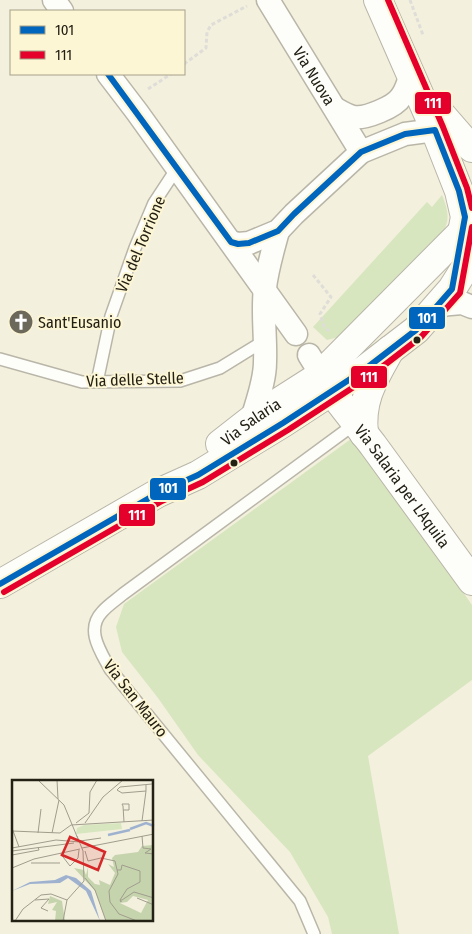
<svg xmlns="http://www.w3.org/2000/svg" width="472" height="934" font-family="'Fira Sans Condensed',sans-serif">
<rect width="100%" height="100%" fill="#f4f0de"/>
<g fill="#d7e6bf">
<path d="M442 195C451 217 449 223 437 243L347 335 327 340 313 327 427 202 432 207Z"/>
<polygon points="355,436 472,605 472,680 368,756 399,934 332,934 328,917 290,852 198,755 158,698 122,652 116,627 124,604"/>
</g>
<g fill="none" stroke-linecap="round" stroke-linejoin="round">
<defs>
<g id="lane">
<polyline points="0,359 82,382 180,381 220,368 264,341"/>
<polyline points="97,382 111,316 135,248 154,203 177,168"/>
<path d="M314 934 300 901 110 669C101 652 85 630 102 612 108 605 116 600 123 594L356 423"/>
</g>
<g id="street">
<polyline points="54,0 62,11"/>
<path id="s1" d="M268 0 361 152"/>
<polyline points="108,74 137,112 296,334"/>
<path d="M336 109C341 112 348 116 354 117 365 119 395 107 401 97 406 91 408 82 411 75"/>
<polyline points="231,242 238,244 249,243 278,231 294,214 361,152 405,134 435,130"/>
<polyline points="439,305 462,303 472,307"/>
<polyline points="309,355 330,389"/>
<path d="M252 419C257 401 265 381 265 362 266 338 262 313 265 288 267 269 273 250 278 231"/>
</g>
<g id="secondary">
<polyline points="378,0 435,130 459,191 465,217 459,248"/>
<polyline points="433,105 466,143 472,148"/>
<path id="s2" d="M331 391 373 445 472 581"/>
<path d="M364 434C360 399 374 379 390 350"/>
</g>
<g id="primary">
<path id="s3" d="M220 444 252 419 318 377 472 222"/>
<polyline points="0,584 158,493 198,475 283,423 364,370 416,330 452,289 472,257"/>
</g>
</defs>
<use href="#lane" stroke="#b9b6a8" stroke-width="14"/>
<use href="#street" stroke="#b9b6a8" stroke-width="25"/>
<use href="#secondary" stroke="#b9b6a8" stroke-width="30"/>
<use href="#primary" stroke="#b9b6a8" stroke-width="30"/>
<g stroke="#dfddd7" stroke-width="3" stroke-dasharray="4 2.5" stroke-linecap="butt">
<polyline points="410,0 423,35"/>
<polyline points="184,64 206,48 207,32 211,25 247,6"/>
<polyline points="148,89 171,74"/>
<polyline points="313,275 331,297 320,314 324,326 329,331"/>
</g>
<use href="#lane" stroke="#fdfdfa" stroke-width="11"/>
<use href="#street" stroke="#fdfdfa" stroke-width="22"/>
<use href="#secondary" stroke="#fdfdfa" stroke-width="28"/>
<use href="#primary" stroke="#fdfdfa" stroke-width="28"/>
<defs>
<polyline id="bus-1" points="0,584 158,493 198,475 283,423 364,370 416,330 452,289 465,217 459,191 435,130 405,134 361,152 294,214 278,231 249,243 238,244 231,242 108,74"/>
<g id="bus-2">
<polyline points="388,0 443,127 467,188 472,208"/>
<polyline points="4,592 162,501 203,482 288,430 369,377 421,337 460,293 472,227"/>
</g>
</defs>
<use href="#bus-1" stroke="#fdf6d5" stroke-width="10"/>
<use href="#bus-2" stroke="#fdf6d5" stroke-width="10"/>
<use href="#bus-1" stroke="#0065bd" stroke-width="6"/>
<use href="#bus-2" stroke="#e4002b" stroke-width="6"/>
</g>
<defs>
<symbol id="church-disc" viewBox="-11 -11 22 22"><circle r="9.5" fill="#6c695b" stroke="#fdf6d5"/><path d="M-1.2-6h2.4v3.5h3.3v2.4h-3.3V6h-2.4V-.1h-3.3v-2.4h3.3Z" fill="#fff"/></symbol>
</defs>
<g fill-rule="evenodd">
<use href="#church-disc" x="7" y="308" width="28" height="28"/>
</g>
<g fill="#232014" stroke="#fdf6d5" stroke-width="2">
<circle cx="417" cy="340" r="4.5"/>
<circle cx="234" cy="463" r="4.5"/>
</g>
<g text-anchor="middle" stroke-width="4" stroke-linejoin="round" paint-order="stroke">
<g font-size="16" fill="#232014" stroke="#fdf6d5">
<text dy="6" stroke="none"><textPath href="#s1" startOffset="89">Via Nuova</textPath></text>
<text transform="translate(140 244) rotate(-67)" y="6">Via del Torrione</text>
<text transform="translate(135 379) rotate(-2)" y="6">Via delle Stelle</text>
<text dy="6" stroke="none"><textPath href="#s3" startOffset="38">Via Salaria</textPath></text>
<text dy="6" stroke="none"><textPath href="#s2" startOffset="119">Via Salaria per L'Aquila</textPath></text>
<text transform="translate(136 698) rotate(52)" y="6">Via San Mauro</text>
</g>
<g font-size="16" fill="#232014" stroke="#fdf6d5" text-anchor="start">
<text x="38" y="328">Sant'Eusanio</text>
</g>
</g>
<g transform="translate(12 780)">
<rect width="141" height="141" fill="#f4f0de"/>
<path d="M109 43 110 49 64 54 65 48 72 45Z" fill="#d7e6bf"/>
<path d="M141 65V141H94L83 111 62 88 72 90 74 95 76 87V97L83 104 88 105 87 100 98 105 103 93 96 84 102 87 100 78 103 75 126 72 130 66ZM121 116 136 120 129 133 108 123 115 122ZM38 116 50 121 53 141H43L44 131 40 130 45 122 36 124Z" fill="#c6d4ae" fill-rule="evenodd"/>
<path d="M54 95 64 98 79 111 88 141 74 111 56 98 48 103 18 104 0 111 18 102 43 100Z" fill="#9eb2d0"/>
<path fill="none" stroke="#9eb2d0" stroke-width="2.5" d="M118 49 134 43 142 46M96 55 118 50"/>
<path fill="none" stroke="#a09d8d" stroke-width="1" d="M26 0 52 25 66 59M45 0 46 19M134 5V11L110 13 105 10 108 7 140 4M111 30H117V24H110L111 26 112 42M130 41 134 11M64 43 77 33 78 12 85 0M73 43 91 17 111 0M0 48 7 67M0 51 48 53 59 45 142 40M26 53 29 29M40 53 47 20M130 56 131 68 139 69 133 73 142 74M68 61 89 58M0 68 44 60 68 62M70 68 142 54M0 71 62 63M73 71 76 81 89 78 103 81 106 94 97 111 98 122 107 134 125 141M48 73 58 86 66 78 67 70M0 75 27 70 26 67M19 83H48M0 88 22 79 68 69M105 90H109L110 85 128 91V102L115 109 108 120 109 122V119M73 98 83 110 94 141M125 118 142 125M23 120 37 119 29 128 36 131M110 120 122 112 142 118M3 141 11 129 29 115 39 114 55 120 72 101 71 71 65 56M51 141 55 120"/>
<path fill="#d62828" fill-opacity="0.15" stroke="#d62828" stroke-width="2.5" d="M58 57 93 72 86 90 50 75Z"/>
<rect width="141" height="141" fill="none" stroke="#232014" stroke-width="2.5"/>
</g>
<g stroke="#fdf6d5" stroke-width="2">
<rect x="414" y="91" width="38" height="24" rx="5" fill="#e4002b"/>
<rect x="408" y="306" width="38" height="24" rx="5" fill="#0065bd"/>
<rect x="350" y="365" width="38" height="24" rx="5" fill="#e4002b"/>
<rect x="149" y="477" width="38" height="24" rx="5" fill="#0065bd"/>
<rect x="118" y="503" width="38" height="24" rx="5" fill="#e4002b"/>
</g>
<g font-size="14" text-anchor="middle" font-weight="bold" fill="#fff">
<text x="433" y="108">111</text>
<text x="427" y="323">101</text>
<text x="369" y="382">111</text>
<text x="168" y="493">101</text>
<text x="137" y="520">111</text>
</g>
<rect x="10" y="10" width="175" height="65" fill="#fdf6d5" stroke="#a6a088"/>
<rect x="20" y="26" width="25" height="8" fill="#0065bd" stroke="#a6a088"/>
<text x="55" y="35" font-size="15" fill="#232014">101</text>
<rect x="20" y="51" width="25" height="8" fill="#e4002b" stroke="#a6a088"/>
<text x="55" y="60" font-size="15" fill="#232014">111</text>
</svg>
